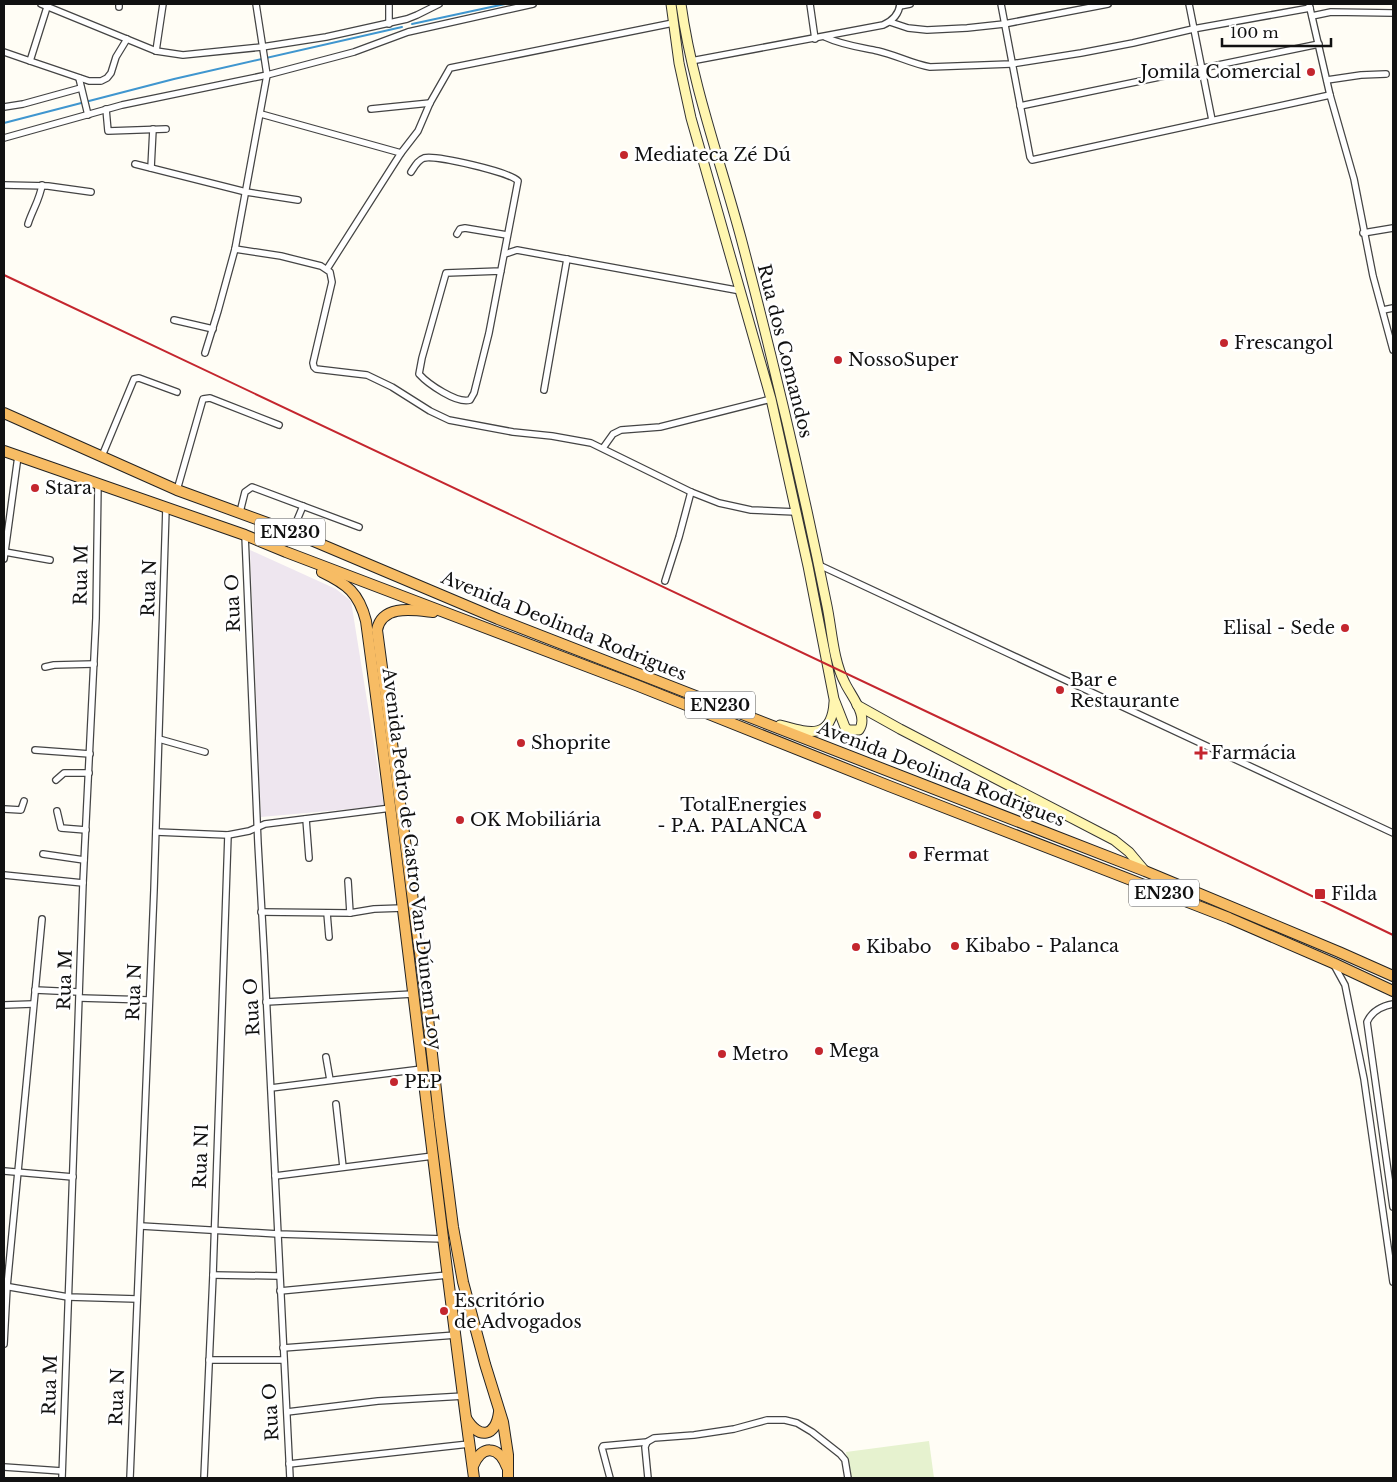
<svg xmlns="http://www.w3.org/2000/svg" width="1397" height="1482" font-family="'Libre Baskerville',serif">
<rect width="100%" height="100%" fill="#fffdf5"/>
<polygon fill="#eee6ef" points="250,550 336,589 351,601 384,806 261,817"/>
<polygon fill="#e6f2cf" points="929,1441 934,1478 850,1478 846,1452"/>
<g fill="none" stroke-linecap="round" stroke-linejoin="round">
<g stroke="#3f96cf" stroke-width="2">
<polyline points="412,24 505,4"/>
<polyline points="4,123 174,79 402,27"/>
</g>
<defs>
<g id="minor">
<polyline points="41,4 156,51 183,55 262,47 326,37 407,19 417,15 439,4"/>
<polyline points="810,4 815,39"/>
<polyline points="1001,4 1030,157 1032,160 1330,95"/>
<polyline points="1189,4 1212,120"/>
<polyline points="1309,4 1330,95 1354,179 1373,276 1393,350"/>
<polyline points="900,6 910,4"/>
<polyline points="119,7 119,4"/>
<polyline points="1312,16 1331,12 1393,13"/>
<polyline points="890,22 908,28 927,30 967,28 1004,24 1108,4"/>
<polyline points="389,24 389,4"/>
<path d="M825 37C842 45 859 47 878 51 896 55 912 64 930 67L1011 64 1081 53 1133 43 1193 29 1310 8"/>
<polyline points="156,51 163,4"/>
<polyline points="4,52 30,61 48,4"/>
<polyline points="30,61 89,81 101,81 107,78 111,73 116,57 127,39"/>
<path d="M691 61 883 25C892 21 899 14 900 4"/>
<polyline points="79,78 88,115"/>
<polyline points="1327,80 1361,75 1386,74"/>
<polyline points="1020,106 1319,44"/>
<polyline points="4,107 23,104 81,88"/>
<polyline points="106,109 108,131 166,129"/>
<polyline points="371,109 430,103"/>
<polyline points="261,114 401,153"/>
<polyline points="4,138 122,105 267,75 354,52 408,32 533,4"/>
<polyline points="135,164 246,192 298,200"/>
<polyline points="151,168 153,129"/>
<path d="M411 172C415 166 418 160 424 158 436 155 510 172 518 181L489 333 474 393 470 400C457 404 428 384 419 374L422 358 446 273 501 271"/>
<polyline points="4,185 48,186 91,192"/>
<path d="M28 224C32 211 40 199 42 185"/>
<polyline points="1363,233 1393,228"/>
<polyline points="457,234 460,229 465,228 507,235"/>
<polyline points="235,249 281,256 321,266 330,272 332,282 313,363 314,367 316,369 367,375 392,387 430,411 449,420 513,432 552,436 591,443 691,492 719,503 751,510 796,512"/>
<polyline points="505,254 517,250 741,291"/>
<polyline points="327,269 401,153 418,131 430,103 450,68 673,23"/>
<polyline points="1383,310 1393,308"/>
<polyline points="174,320 213,329"/>
<polyline points="205,353 218,311 235,249 267,75 256,4"/>
<polyline points="544,390 567,259"/>
<polyline points="603,448 613,434 621,430 660,427 771,399"/>
<polyline points="102,456 134,379 139,378 177,392"/>
<polyline points="177,490 203,399 210,398 279,425"/>
<polyline points="240,512 245,492 252,487 359,527"/>
<polyline points="292,532 303,506"/>
<polyline points="245,535 258,844 264,951 290,1478"/>
<polyline points="5,552 50,560"/>
<polyline points="4,559 18,456"/>
<polyline points="819,565 1393,833"/>
<polyline points="665,581 679,537 691,492"/>
<polyline points="45,667 54,665 94,664"/>
<polyline points="159,739 205,752"/>
<polyline points="35,750 90,754"/>
<polyline points="56,780 64,773 89,773"/>
<polyline points="4,809 21,810 24,801"/>
<polyline points="57,811 61,828 86,830"/>
<polyline points="306,819 309,858"/>
<polyline points="156,832 228,835 249,831 265,824 391,808"/>
<polyline points="43,854 84,860"/>
<polyline points="4,875 83,883"/>
<polyline points="348,881 350,913"/>
<polyline points="261,912 350,913 374,909 403,908"/>
<polyline points="327,913 329,937"/>
<polyline points="1334,965 1345,985 1364,1079 1393,1282"/>
<polyline points="35,990 79,992"/>
<polyline points="80,998 149,1000"/>
<polyline points="266,1002 413,994"/>
<path d="M1393 1004C1382 1006 1372 1011 1367 1022L1393 1207"/>
<polyline points="4,1005 33,1004"/>
<polyline points="326,1057 330,1080"/>
<polyline points="271,1088 422,1069"/>
<polyline points="336,1104 343,1167"/>
<polyline points="4,1171 73,1177"/>
<polyline points="275,1176 433,1156"/>
<polyline points="141,1226 278,1234 444,1239"/>
<polyline points="213,1275 279,1276"/>
<polyline points="4,1286 68,1297 137,1299"/>
<polyline points="280,1291 448,1275"/>
<polyline points="4,1344 7,1287 42,919"/>
<polyline points="283,1348 456,1335"/>
<polyline points="209,1360 283,1360"/>
<polyline points="287,1412 378,1401 464,1396"/>
<polyline points="647,1442 645,1447 648,1478"/>
<polyline points="289,1464 469,1444"/>
<polyline points="4,1467 62,1471"/>
<polyline points="62,1478 83,883 96,618 98,483"/>
<polyline points="130,1478 154,890 166,508"/>
<polyline points="204,1478 213,1275 228,835"/>
<polyline points="610,1478 602,1448 603,1446 647,1442 654,1438 694,1435 734,1429 767,1420 785,1420 797,1423 812,1432 840,1454 845,1460 848,1478"/>
</g>
<g id="secondary">
<path d="M671 4 679 63 691 118 771 399 808 566 834 699 845 727 848 730H859C869 716 851 696 845 683 833 660 832 630 827 606 802 482 773 359 741 238 720 160 692 84 681 4"/>
<polyline points="857,705 900,729 1114,840 1129,852 1145,871"/>
<path d="M780 725C806 732 832 742 834 702"/>
</g>
<g id="trunk">
<polyline points="4,413 177,490 292,532 498,619 1145,871 1339,952 1393,976"/>
<polyline points="4,451 245,535 286,552 636,685 889,786 1229,918 1333,963 1393,991"/>
<path d="M322 572C347 584 359 593 366 621 405 906 435 1193 474 1478"/>
<path d="M433 612C414 610 382 604 377 630L425 991 439 1117 453 1227 463 1282 485 1364 503 1422 508 1455V1478"/>
<path d="M466 1418C479 1440 496 1437 499 1412"/>
<path d="M473 1466C482 1445 498 1445 507 1467"/>
</g>
</defs>
<use href="#minor" stroke="#444" stroke-width="8"/>
<use href="#secondary" stroke="#333" stroke-width="11"/>
<use href="#trunk" stroke="#222" stroke-width="12"/>
<use href="#minor" stroke="#fff" stroke-width="5.5"/>
<use href="#secondary" stroke="#fff6b0" stroke-width="9"/>
<use href="#trunk" stroke="#f7bc64" stroke-width="10"/>
<polyline stroke="#c4262e" stroke-width="2" points="4,275 993,743 1393,935"/>
</g>
<g fill="#c4262e" stroke="#fff" stroke-width="2">
<circle cx="1311" cy="72" r="5"/>
<circle cx="624" cy="155" r="5"/>
<circle cx="1224" cy="343" r="5"/>
<circle cx="838" cy="360" r="5"/>
<circle cx="35" cy="488" r="5"/>
<circle cx="1345" cy="628" r="5"/>
<circle cx="1060" cy="690" r="5"/>
<circle cx="521" cy="743" r="5"/>
<path d="M1198.5 745.5h5v5h5v5h-5v5h-5v-5h-5v-5h5z"/>
<circle cx="817" cy="815" r="5"/>
<circle cx="460" cy="820" r="5"/>
<circle cx="913" cy="855" r="5"/>
<rect x="1314" y="888" width="12" height="12" rx="2.5"/>
<circle cx="955" cy="946" r="5"/>
<circle cx="856" cy="947" r="5"/>
<circle cx="819" cy="1051" r="5"/>
<circle cx="722" cy="1054" r="5"/>
<circle cx="394" cy="1082" r="5"/>
<circle cx="444" cy="1311" r="5"/>
</g>
<g text-anchor="middle" stroke-width="5" stroke-linejoin="round" paint-order="stroke">
<g fill="#fff" stroke="#585858" stroke-width="1">
<rect x="255" y="518.5" width="70" height="27" rx="4"/>
<rect x="685" y="691.5" width="70" height="27" rx="4"/>
<rect x="1129" y="879.5" width="70" height="27" rx="4"/>
</g>
<g font-size="16" font-weight="bold" fill="#111">
<text x="290" y="538">EN230</text>
<text x="720" y="711">EN230</text>
<text x="1164" y="899">EN230</text>
</g>
<g font-size="18" fill="#111" stroke="#fff" text-anchor="start">
<text x="1301" y="78" text-anchor="end">Jomila Comercial</text>
<text x="634" y="161">Mediateca Zé Dú</text>
<text x="1234" y="349">Frescangol</text>
<text x="848" y="366">NossoSuper</text>
<text x="45" y="494">Stara</text>
<text x="1335" y="634" text-anchor="end">Elisal - Sede</text>
<text x="1070" y="686">Bar e<tspan x="1070" dy="21">Restaurante</tspan></text>
<text x="531" y="749">Shoprite</text>
<text x="1211" y="759">Farmácia</text>
<text x="807" y="811" text-anchor="end">TotalEnergies<tspan x="807" dy="21">- P.A. PALANCA</tspan></text>
<text x="470" y="826">OK Mobiliária</text>
<text x="923" y="861">Fermat</text>
<text x="1331" y="900">Filda</text>
<text x="965" y="952">Kibabo - Palanca</text>
<text x="866" y="953">Kibabo</text>
<text x="829" y="1057">Mega</text>
<text x="732" y="1060">Metro</text>
<text x="404" y="1088">PEP</text>
<text x="454" y="1307">Escritório<tspan x="454" dy="21">de Advogados</tspan></text>
</g>
<g font-size="18" fill="#111" stroke="#fff">
<text transform="translate(785 351) rotate(76)" y="6">Rua dos Comandos</text>
<text transform="translate(81 575) rotate(-89)" y="6">Rua M</text>
<text transform="translate(149 588) rotate(-88)" y="6">Rua N</text>
<text transform="translate(233 603) rotate(-92)" y="6">Rua O</text>
<text transform="translate(564 626) rotate(22)" y="6">Avenida Deolinda Rodrigues</text>
<text transform="translate(941 774) rotate(21)" y="6">Avenida Deolinda Rodrigues</text>
<text transform="translate(412 859) rotate(83)" y="6">Avenida Pedro de Castro Van-Dúnem Loy</text>
<text transform="translate(65 980) rotate(-88)" y="6">Rua M</text>
<text transform="translate(134 992) rotate(-88)" y="6">Rua N</text>
<text transform="translate(252 1007) rotate(-93)" y="6">Rua O</text>
<text transform="translate(201 1156) rotate(-88)" y="6">Rua N1</text>
<text transform="translate(50 1385) rotate(-88)" y="6">Rua M</text>
<text transform="translate(117 1397) rotate(-88)" y="6">Rua N</text>
<text transform="translate(271 1412) rotate(-93)" y="6">Rua O</text>
</g>
</g>
<rect width="1397" height="1482" fill="none" stroke="#111111" stroke-width="10"/>
<path d="M1222 38v8h109v-8" fill="none" stroke="#111111" stroke-width="2.5"/>
<text x="1230" y="38" font-size="15" fill="#111111" stroke="#ffffff" stroke-width="4" paint-order="stroke">100 m</text>
</svg>
